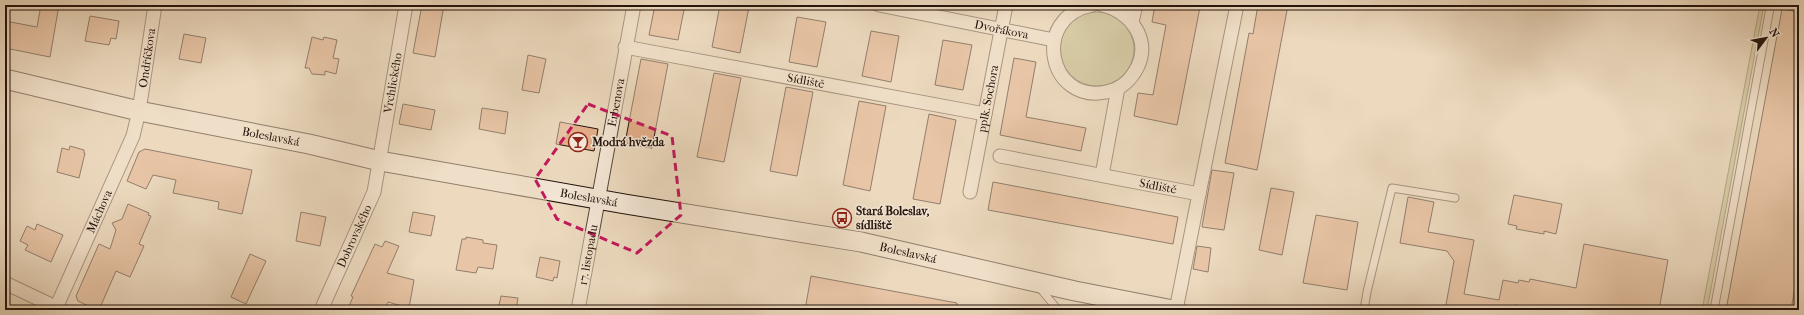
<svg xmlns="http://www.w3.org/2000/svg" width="1804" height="315" font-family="'IM FELL French Canon',serif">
<rect width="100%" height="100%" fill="#ecd9be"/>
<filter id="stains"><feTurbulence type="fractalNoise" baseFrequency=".005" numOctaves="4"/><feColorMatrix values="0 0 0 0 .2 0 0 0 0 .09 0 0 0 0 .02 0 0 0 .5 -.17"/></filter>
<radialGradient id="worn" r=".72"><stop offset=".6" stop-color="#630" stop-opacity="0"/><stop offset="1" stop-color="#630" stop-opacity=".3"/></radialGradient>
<g fill="#bebe8d" stroke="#70684c">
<polygon points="1760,5 1764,5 1707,310 1702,310"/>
<polygon points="1783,5 1799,5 1799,12 1782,9"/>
<circle cx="1097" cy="49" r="37"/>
</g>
<g fill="#e3ad89" stroke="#23120c">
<polygon points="41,5 59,5 50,57 5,48 5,21 37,27"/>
<polygon points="422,5 444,5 435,57 413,53"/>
<polygon points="655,5 685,5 678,40 649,35"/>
<polygon points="720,5 737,5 749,7 740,53 712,47"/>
<polygon points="1155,5 1188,5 1200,7 1177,125 1134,116 1138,93 1153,95 1166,25 1152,22"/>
<polygon points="1258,5 1288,5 1257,170 1225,163 1249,33 1253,34"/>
<polygon points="1782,9 1799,12 1799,265 1791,310 1726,310"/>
<polygon points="90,16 119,21 116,39 111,38 109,45 85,41"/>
<polygon points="797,17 826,22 817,67 789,62"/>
<polygon points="871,31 899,36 891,82 862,76"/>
<polygon points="184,34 206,38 201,63 179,59"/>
<polygon points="312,37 323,40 324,37 337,40 333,58 339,59 336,74 325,71 325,75 312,74 309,68 305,68"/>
<polygon points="943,40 972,45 963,90 935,85"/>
<polygon points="528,55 546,59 539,93 522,90"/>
<polygon points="1014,58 1036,62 1026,117 1086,128 1081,151 1000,135"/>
<polygon points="641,59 668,64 652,148 625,143"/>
<polygon points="714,73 741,78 724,162 697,157"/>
<polygon points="786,87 813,92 797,176 770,171"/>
<polygon points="859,101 886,106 870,191 843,185"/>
<polygon points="403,104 435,110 431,130 399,124"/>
<polygon points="482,108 508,112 505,134 479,129"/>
<polygon points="929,114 956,120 940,204 913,199"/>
<polygon points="560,122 598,129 594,151 556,144"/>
<polygon points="70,146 84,150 84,153 85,153 79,178 57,172 62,148 69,150"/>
<polygon points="145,149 252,170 242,214 218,209 219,202 173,193 176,180 153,175 146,189 127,181 139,152"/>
<polygon points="1212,170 1234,173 1224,230 1202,227"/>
<polygon points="993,182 1178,217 1173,244 988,210"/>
<polygon points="1271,188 1294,192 1282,255 1259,250"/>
<polygon points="1514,195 1562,204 1556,234 1544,231 1544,234 1516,229 1517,226 1508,224"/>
<polygon points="1408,197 1434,202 1428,232 1474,240 1464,294 1499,300 1503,280 1518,283 1519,280 1529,282 1530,279 1576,288 1584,244 1668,260 1659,310 1555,310 1543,308 1543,310 1515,305 1515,310 1445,310 1454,261 1447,251 1400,243"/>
<polygon points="128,204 149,213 148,215 151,216 139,244 144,246 130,277 116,271 99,310 97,310 78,301 76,296 99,244 110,249 116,230 112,223 122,219"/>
<polygon points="301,212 326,217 320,246 296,241"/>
<polygon points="413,212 435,216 431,236 409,232"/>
<polygon points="1316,215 1358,222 1347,290 1303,283"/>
<polygon points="37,224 63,235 51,262 25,250 28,245 20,241 27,226 35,230"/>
<polygon points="466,237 483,240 483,243 497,245 493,269 478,267 476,273 456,270 462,239 466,239"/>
<polygon points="385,241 399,246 387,273 414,280 409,308 388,302 384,310 358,310 349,306 353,297 351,296 375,244 382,247"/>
<polygon points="1197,246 1211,248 1208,272 1193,269"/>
<polygon points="250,254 266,261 246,304 231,297"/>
<polygon points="540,257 560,261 557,278 554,277 553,281 536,277"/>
<polygon points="811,276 957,303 957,310 805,310"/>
<polygon points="501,296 518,298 516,310 498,310"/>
</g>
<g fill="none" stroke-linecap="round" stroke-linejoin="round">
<defs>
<g id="lane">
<polyline points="1039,287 1058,310"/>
<polyline points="1105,310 1107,298"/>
<polyline points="1364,310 1367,292 1392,188 1455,198"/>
<polyline points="1714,310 1770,8 1772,5"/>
</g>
<g id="street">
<path id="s1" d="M879 5 1054 40"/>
<path d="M1092 5C1031 17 1048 104 1106 92 1120 90 1131 80 1138 66 1151 38 1129 11 1102 5"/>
<polyline points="1132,22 1136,5"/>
<path id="s2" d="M625 47 985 114"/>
<path id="s3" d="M1000 156 1199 194 1176 310"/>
<polyline points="1102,175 1118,88"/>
<path id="s4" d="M970 192 1006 5"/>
<polyline points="1199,194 1237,5"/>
<polyline points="5,283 62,310"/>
<path id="s5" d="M55 310 133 136 139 111 155 5"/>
<path id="s6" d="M321 310 374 192 406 5"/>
<path id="s7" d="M578 310 634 5"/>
</g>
<g id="secondary">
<path id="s8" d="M5 79 139 111 309 144 380 161 625 204 861 242 1075 291 1173 310"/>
</g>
</defs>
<use href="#lane" stroke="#554438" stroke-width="9"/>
<use href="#street" stroke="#554438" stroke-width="15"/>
<use href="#secondary" stroke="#23120c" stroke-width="21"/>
<use href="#lane" stroke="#f3e6d5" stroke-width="7"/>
<use href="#street" stroke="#f3e6d5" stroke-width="13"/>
<use href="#secondary" stroke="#f3e6d5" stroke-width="19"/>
</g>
<path d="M0 0H1804V315H0ZM588 104 672 136 681 215 637 253 557 219 535 179Z" fill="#ecd9be" fill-opacity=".55" fill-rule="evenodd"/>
<path fill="none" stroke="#c2185b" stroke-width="3" stroke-dasharray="8 5" stroke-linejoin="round" d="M588 104 672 136 681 215 637 253 557 219 535 179Z"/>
<defs>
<symbol id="bar-ring" viewBox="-11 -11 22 22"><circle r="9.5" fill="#f3e6d5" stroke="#8f2418" stroke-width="1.5"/><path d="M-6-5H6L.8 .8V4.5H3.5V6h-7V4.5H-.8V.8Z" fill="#8f2418"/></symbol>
<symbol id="bus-ring" viewBox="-11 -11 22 22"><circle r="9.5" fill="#f3e6d5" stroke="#8f2418" stroke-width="1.5"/><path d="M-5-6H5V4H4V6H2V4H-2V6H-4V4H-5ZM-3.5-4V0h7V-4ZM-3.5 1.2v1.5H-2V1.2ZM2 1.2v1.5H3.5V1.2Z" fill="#8f2418"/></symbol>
</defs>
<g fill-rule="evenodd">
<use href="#bar-ring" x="567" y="131" width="22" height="22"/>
<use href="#bus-ring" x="831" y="207" width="22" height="22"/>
</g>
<g text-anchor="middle" stroke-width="3" stroke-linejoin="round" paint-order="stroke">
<g font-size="12" fill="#23120c" stroke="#f3e6d5">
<text dy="4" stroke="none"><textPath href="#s1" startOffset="125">Dvořákova</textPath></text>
<text dy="4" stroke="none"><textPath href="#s5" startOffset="270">Ondříčkova</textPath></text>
<text dy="4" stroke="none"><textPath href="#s2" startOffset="184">Sídliště</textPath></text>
<text dy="4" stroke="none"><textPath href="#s6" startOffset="240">Vrchlického</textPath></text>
<text dy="4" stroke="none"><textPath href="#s4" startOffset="95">pplk. Sochora</textPath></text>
<text dy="4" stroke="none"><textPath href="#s7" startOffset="211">Erbenova</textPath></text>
<text dy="4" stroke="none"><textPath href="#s8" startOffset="272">Boleslavská</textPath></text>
<text dy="4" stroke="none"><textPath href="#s3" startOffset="161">Sídliště</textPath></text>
<text dy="4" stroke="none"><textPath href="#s8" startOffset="596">Boleslavská</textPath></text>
<text dy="4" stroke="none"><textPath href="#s5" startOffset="108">Máchova</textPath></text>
<text dy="4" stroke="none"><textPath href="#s6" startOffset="81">Dobrovského</textPath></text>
<text dy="4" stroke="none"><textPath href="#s8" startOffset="920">Boleslavská</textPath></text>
<text dy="4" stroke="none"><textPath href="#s7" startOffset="56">17. listopadu</textPath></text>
</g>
<g font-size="12" font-weight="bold" fill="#23120c" stroke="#f3e6d5" text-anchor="start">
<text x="592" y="146">Modrá hvězda</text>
<text x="856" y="215">Stará Boleslav,<tspan x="856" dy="14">sídliště</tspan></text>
</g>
</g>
<rect width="1804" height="315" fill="none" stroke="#ecd9be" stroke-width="20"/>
<rect x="6" y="6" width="1792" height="303" fill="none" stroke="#23120c" stroke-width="2"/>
<rect x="10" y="10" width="1784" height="295" fill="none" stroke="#23120c"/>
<g transform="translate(1766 38) rotate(58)" stroke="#f3e6d5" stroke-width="3" paint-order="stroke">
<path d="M0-3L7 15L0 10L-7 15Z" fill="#23120c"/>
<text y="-6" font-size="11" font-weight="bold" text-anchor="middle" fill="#23120c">N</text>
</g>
<rect width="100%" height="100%" filter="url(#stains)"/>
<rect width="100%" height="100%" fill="url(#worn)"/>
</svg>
